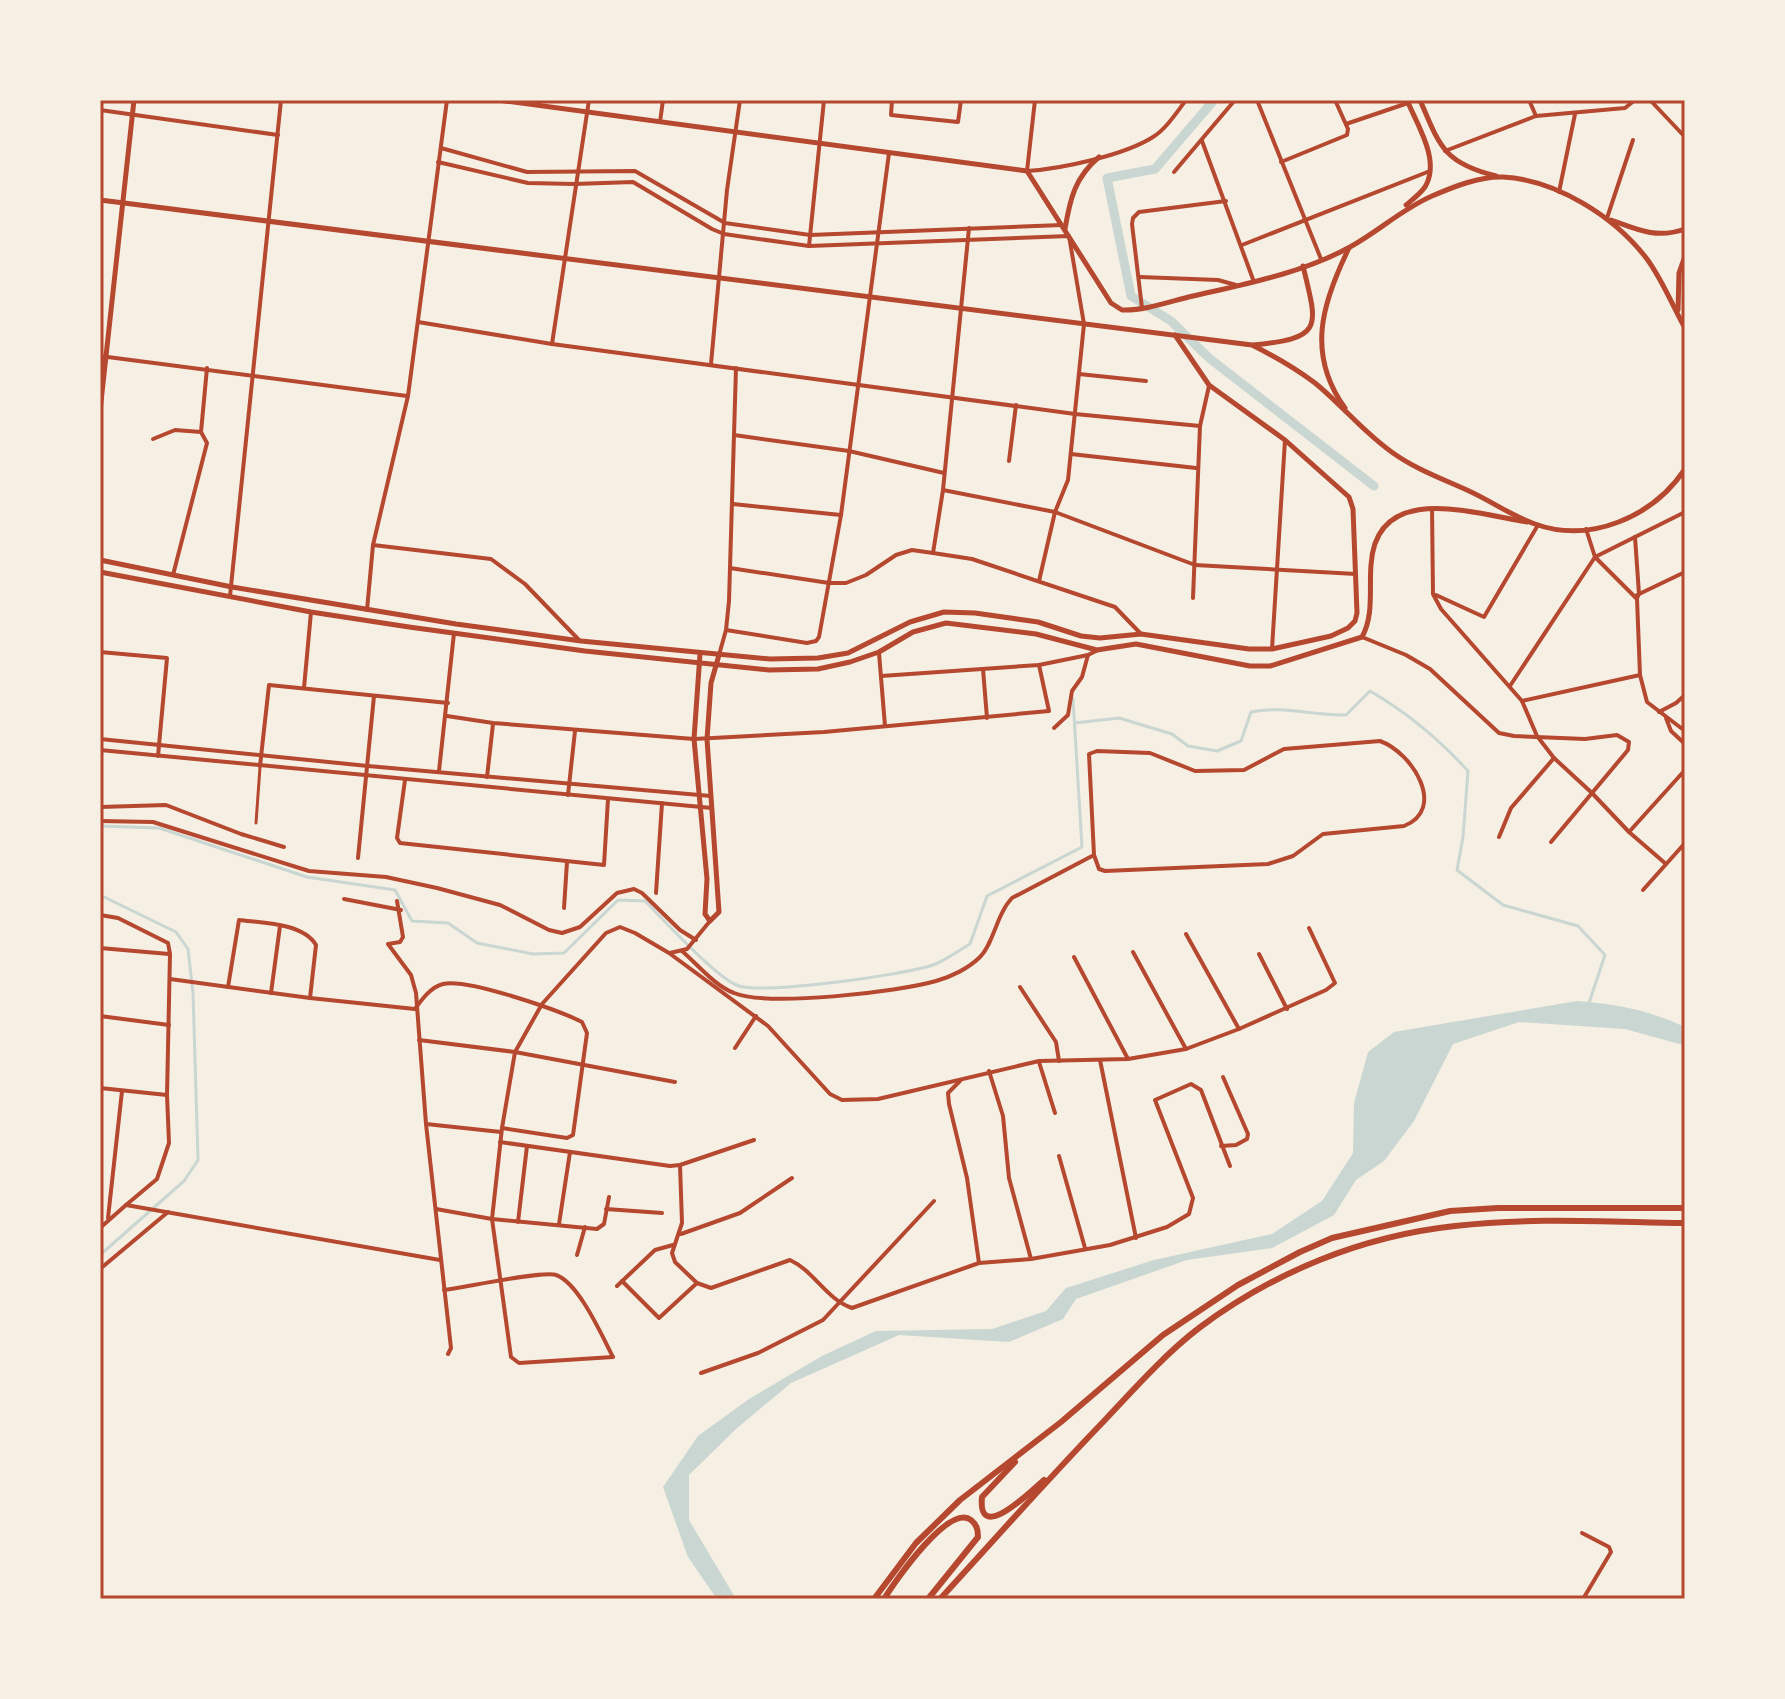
<svg xmlns="http://www.w3.org/2000/svg" width="1785" height="1699" font-family="'Public Sans',sans-serif">
<rect width="100%" height="100%" fill="#f6efe4"/>
<path fill="#c9d6d2" d="M1577 1001C1616 1004 1649 1010 1685 1027V1048L1683 1045 1625 1029 1519 1022 1453 1044 1414 1121 1384 1161 1356 1180 1334 1215 1272 1248 1187 1260 1076 1299 1063 1319 1009 1342 899 1335 791 1383 736 1429 689 1475V1520L736 1599H717L688 1557 663 1487 698 1436 749 1399 822 1356 876 1331 992 1329 1046 1311 1066 1288 1154 1260 1272 1234 1322 1201 1353 1153 1354 1103 1368 1052 1394 1032Z"/>
<g fill="none" stroke-linecap="round" stroke-linejoin="round">
<g stroke="#c9d6d2" stroke-width="3">
<path d="M1075 723 1119 718 1172 734 1188 746 1217 751 1241 741 1251 712C1282 705 1314 716 1346 715L1370 691C1408 713 1438 738 1468 771L1463 837 1457 870 1503 905 1578 926 1605 955 1588 1006"/>
<path d="M100 826 159 828 307 877 395 890 412 921 448 923 477 943 533 954 564 953 618 900 645 901C664 920 717 979 739 986 768 994 903 975 933 965 946 960 958 951 970 944L987 896 1082 847 1073 699"/>
<polyline points="100,895 176,932 188,949 193,993 198,1160 184,1181 100,1255"/>
</g>
<polyline stroke="#c9d6d2" stroke-width="9" points="1214,100 1155,169 1107,178 1131,296 1171,321 1209,358 1374,486"/>
<polyline stroke="#b5482f" stroke-width="3" points="256,823 260,767"/>
<g stroke="#b5482f" stroke-width="4">
<polyline points="892,100 891,115 958,122 961,100"/>
<path d="M1035 100 1027 171C1061 169 1125 155 1153 137 1166 129 1177 112 1186 100"/>
<polyline points="1257,100 1321,259"/>
<polyline points="1529,100 1536,116"/>
<polyline points="1650,100 1685,137"/>
<polyline points="100,110 278,135"/>
<polyline points="660,122 663,100"/>
<polyline points="1346,124 1408,103"/>
<polyline points="1202,141 1254,282"/>
<polyline points="441,148 527,172 635,171 725,223 810,235 1062,225"/>
<polyline points="1445,151 1536,116 1625,108 1635,100"/>
<polyline points="438,162 528,183 574,184 633,182 712,229 724,234 809,246 1069,236 1084,324 1068,480 1055,512 1039,581"/>
<polyline points="1281,162 1347,135 1348,129 1335,100"/>
<polyline points="1174,172 1235,100"/>
<polyline points="1559,192 1575,114"/>
<polyline points="1607,218 1633,140"/>
<polyline points="1242,245 1430,171"/>
<polyline points="809,246 824,100"/>
<polyline points="1140,277 1218,280 1236,285"/>
<polyline points="1142,308 1132,224 1133,218 1139,212 1226,201"/>
<polyline points="418,322 552,344 1075,414 1200,426"/>
<polyline points="552,344 589,100"/>
<polyline points="100,356 407,396"/>
<polyline points="711,364 727,190 740,100"/>
<polyline points="1079,374 1146,381"/>
<polyline points="734,435 849,451 944,473"/>
<polyline points="153,439 175,430 201,432"/>
<polyline points="1071,454 1196,468"/>
<polyline points="1009,461 1016,405"/>
<polyline points="943,490 1055,512 1195,565 1356,574"/>
<polyline points="733,504 841,515"/>
<polyline points="1432,508 1433,594 1441,609 1522,701 1537,736 1554,758 1592,793 1629,832 1666,864"/>
<polyline points="1586,529 1595,557 1637,599 1640,675 1647,702 1685,731"/>
<polyline points="1635,537 1639,594 1637,598"/>
<polyline points="373,545 491,559 525,584 579,640"/>
<polyline points="933,553 943,490 969,228"/>
<polyline points="730,568 829,583 846,583 866,575 896,555 912,550 933,553 972,559 1115,607 1141,634"/>
<polyline points="173,575 207,443 201,432 207,368"/>
<polyline points="1436,595 1484,617 1538,525"/>
<polyline points="1637,595 1685,572"/>
<polyline points="230,596 281,100"/>
<polyline points="1193,598 1200,426 1209,386"/>
<polyline points="367,610 373,545 408,396 447,100"/>
<polyline points="726,630 807,643 816,641 819,637 841,515 889,153"/>
<polyline points="1362,637 1406,655 1430,669 1499,733 1514,736 1585,739 1617,735 1629,742 1628,750 1551,842"/>
<polyline points="1272,649 1285,440"/>
<polyline points="100,652 167,658 158,756"/>
<polyline points="879,653 885,726"/>
<polyline points="719,655 726,630 729,601 736,368"/>
<polyline points="983,669 987,718"/>
<polyline points="881,676 1039,665 1088,655 1096,651"/>
<polyline points="1510,686 1595,557 1685,512"/>
<polyline points="304,688 311,612"/>
<polyline points="1522,701 1640,675"/>
<polyline points="1659,712 1676,703 1685,695"/>
<polyline points="447,716 493,723 694,739 824,732 1049,711 1039,665"/>
<polyline points="1666,718 1671,731 1685,744"/>
<polyline points="1054,728 1068,715 1072,691 1082,677 1088,655"/>
<polyline points="100,739 368,766 711,796"/>
<polyline points="100,750 712,808"/>
<polyline points="260,766 269,685 448,703"/>
<polyline points="439,771 454,633"/>
<polyline points="487,777 493,724"/>
<polyline points="405,780 397,838 400,843 604,865 608,799"/>
<polyline points="568,795 575,731"/>
<polyline points="100,807 166,805 241,834 284,847"/>
<polyline points="100,821 153,822 309,871 386,877 437,888 500,905 549,930 562,933 580,927 617,893 634,889 642,893 680,930 696,940"/>
<polyline points="1629,832 1685,770"/>
<polyline points="1499,837 1511,808 1554,758"/>
<polyline points="358,858 374,696"/>
<polyline points="1643,890 1685,843"/>
<polyline points="656,893 662,803"/>
<polyline points="344,899 401,910"/>
<polyline points="397,901 403,937 400,942 388,944 411,975 416,993 426,1124 451,1348 448,1354"/>
<polyline points="564,908 567,862"/>
<polyline points="100,915 118,918 168,943 170,954 167,1095 169,1143 157,1179 126,1205"/>
<polyline points="1186,934 1239,1029"/>
<polyline points="100,948 169,954"/>
<path d="M682 951C697 964 715 986 734 993 769 1007 898 992 936 981 951 977 969 968 980 957 994 943 996 915 1012 898L1094 855 1099 869 1105 871 1268 864 1293 856 1323 834 1404 826C1447 809 1413 753 1380 741L1284 749 1244 770 1195 771 1150 753 1097 751 1089 754 1094 855"/>
<polyline points="1133,952 1186,1049"/>
<polyline points="670,953 687,949 710,921"/>
<polyline points="1259,954 1287,1009"/>
<polyline points="1074,957 1128,1059"/>
<path d="M170 979 310 998 415 1009C422 999 431 987 443 984 467 978 558 1010 582 1022L587 1033 573 1135 567 1138 502 1128"/>
<path d="M228 987 239 920C263 923 303 923 316 945L310 998"/>
<polyline points="1020,987 1056,1042 1059,1061"/>
<polyline points="271,993 280,926"/>
<polyline points="100,1016 169,1025"/>
<polyline points="419,1040 515,1052 675,1082"/>
<polyline points="735,1048 756,1016"/>
<polyline points="1100,1060 1136,1238"/>
<polyline points="1039,1062 1055,1113"/>
<polyline points="989,1071 1003,1116 1009,1178 1031,1259"/>
<polyline points="960,1081 948,1093 949,1104 967,1178 979,1263"/>
<polyline points="100,1088 167,1095"/>
<polyline points="426,1124 501,1132"/>
<polyline points="500,1142 670,1166 680,1165 754,1140"/>
<polyline points="1221,1146 1236,1145 1247,1139 1248,1134 1223,1077"/>
<polyline points="1059,1156 1085,1248"/>
<path d="M680 1165 682 1223 672 1253 675 1262 697 1283 711 1288 790 1260C814 1271 826 1299 852 1308L979 1263 1031 1259 1110 1245 1167 1227 1189 1214 1193 1198 1155 1100 1191 1084 1201 1090 1230 1166"/>
<polyline points="436,1209 492,1219 597,1229 604,1224 609,1197"/>
<polyline points="606,1209 662,1213"/>
<polyline points="108,1218 122,1091"/>
<polyline points="518,1222 527,1146"/>
<polyline points="559,1224 570,1152"/>
<polyline points="100,1228 126,1205 440,1260"/>
<polyline points="681,1234 740,1213 792,1178"/>
<polyline points="577,1255 585,1227"/>
<polyline points="100,1269 168,1212"/>
<polyline points="622,1281 659,1318 697,1283"/>
<polyline points="617,1286 655,1250 673,1245"/>
<path d="M444 1290C462 1288 545 1270 556 1275 579 1283 602 1336 613 1357L519 1363 511 1357 492 1219 502 1128 515 1052 542 1004 606 933 620 927 635 933 669 953 768 1026 830 1094 842 1100 878 1099 1039 1061 1128 1059 1186 1049 1239 1029 1326 990 1335 983 1309 928"/>
<polyline points="701,1373 758,1353 823,1320 934,1201"/>
<polyline points="1582,1533 1609,1547 1611,1552 1583,1599"/>
</g>
<g stroke="#b5482f" stroke-width="5">
<polyline points="100,411 134,100"/>
<polyline points="100,560 232,587 456,624 581,641 770,659 818,658 848,653 910,622 944,612 975,613 1038,622 1081,636 1100,638 1141,634 1249,649 1272,649 1331,636 1348,628 1355,621 1357,613 1353,509 1349,497 1285,440 1209,385 1175,335"/>
<path d="M100 572 311 612 409 627 585 651 769 670 818 669 850 662 879 652 913 632 946 623 1036 634 1097 650 1136 644 1250 666H1270L1362 637C1374 615 1369 590 1371 565 1376 481 1473 513 1527 522"/>
<polyline points="700,654 694,739 707,879 705,914 710,921 719,912 707,739 711,683 719,655"/>
</g>
<g stroke="#b5482f" stroke-width="5">
<path d="M498 100 1027 171 1111 303 1122 310C1145 311 1171 301 1193 296 1245 284 1303 273 1350 247 1379 231 1402 209 1432 196 1453 187 1480 176 1503 177 1557 180 1615 217 1647 259 1663 281 1672 305 1685 328"/>
<path d="M1420 100C1440 147 1444 163 1496 176"/>
<path d="M100 200 1252 345C1274 356 1295 368 1315 383 1342 405 1364 433 1393 453 1417 470 1443 479 1469 491 1491 501 1512 516 1535 524 1590 544 1653 517 1685 469"/>
<path d="M1406 205C1412 200 1420 194 1425 187 1441 160 1417 125 1407 100"/>
<path d="M1611 220C1638 230 1657 239 1685 229"/>
<path d="M1065 229C1070 199 1075 177 1099 157"/>
<polyline points="1678,310 1679,273 1685,256"/>
<path d="M1253 345C1324 338 1318 328 1303 266"/>
<path d="M1345 408C1306 354 1322 303 1349 248"/>
</g>
<g stroke="#b5482f" stroke-width="6">
<path d="M1015 1462 982 1497C977 1546 1033 1489 1044 1480"/>
<polyline points="874,1599 916,1543 960,1500 1061,1422 1163,1335 1238,1285 1300,1252 1332,1238 1450,1211 1498,1208 1685,1208"/>
<path d="M884 1599C895 1581 949 1503 971 1520 977 1525 978 1530 978 1537L928 1599"/>
<path d="M940 1599C995 1539 1048 1479 1104 1421 1133 1390 1166 1353 1199 1328 1274 1272 1362 1236 1455 1226 1531 1217 1609 1222 1685 1223"/>
</g>
</g>
<rect width="1785" height="1699" fill="none" stroke="#f6efe4" stroke-width="204"/>
<rect x="102" y="102" width="1581" height="1495" fill="none" stroke="#b5482f" stroke-width="3"/>
</svg>
